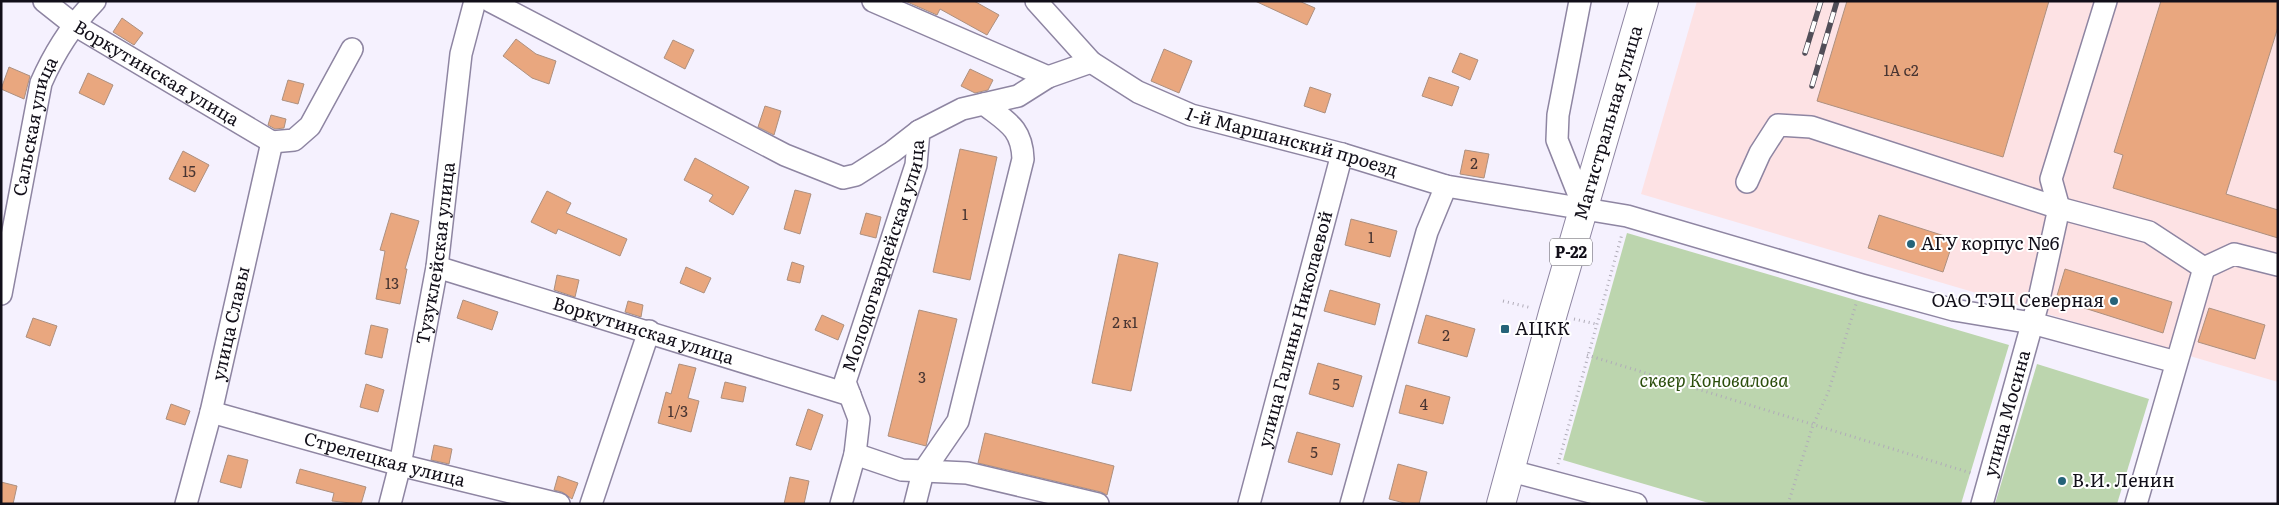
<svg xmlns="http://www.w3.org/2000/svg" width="2279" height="505" font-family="Literata,serif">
<rect width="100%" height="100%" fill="#f5f1fe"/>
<polygon fill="#fde2e4" points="1697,1 2278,1 2278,382 1641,194"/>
<g fill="#bcd5ae">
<polygon points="1627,233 2009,345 1961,504 1712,504 1563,460"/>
<polygon points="2037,364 2149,399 2117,504 1995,504"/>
</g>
<g fill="#e9a77f" stroke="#ad907f">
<polygon points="905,1 974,1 999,15 987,35 940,9 937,15"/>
<polygon points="1255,1 1299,1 1315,8 1307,25"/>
<polygon points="1847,1 2049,1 2003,157 1817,101"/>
<polygon points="2161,1 2278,1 2278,27 2226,194 2278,210 2278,238 2113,188 2123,155 2114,152"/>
<polygon points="122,18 143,33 134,45 113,32"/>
<polygon points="516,39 536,54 556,61 549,84 532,78 503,56"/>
<polygon points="673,40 694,50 685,69 664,58"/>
<polygon points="1164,49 1192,61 1179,93 1151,81"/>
<polygon points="1460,53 1478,60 1470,80 1452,72"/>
<polygon points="9,67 30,76 24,99 1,89"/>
<polygon points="970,69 993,80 988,90 975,93 961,86"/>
<polygon points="88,73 113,85 104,105 79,93"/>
<polygon points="1429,77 1459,87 1452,106 1422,96"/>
<polygon points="288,80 304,84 298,104 282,100"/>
<polygon points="1310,87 1331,94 1325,113 1304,106"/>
<polygon points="765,106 781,111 774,135 758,127"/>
<polygon points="271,115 286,119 284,128 275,129 268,125"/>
<polygon points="960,149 997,157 970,280 933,272"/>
<polygon points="1465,150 1489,154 1484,178 1460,174"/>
<polygon points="183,151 209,165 195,192 169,179"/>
<polygon points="695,158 749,187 733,215 709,201 713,195 684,180"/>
<polygon points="795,190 811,194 800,234 784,229"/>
<polygon points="547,191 571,203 566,213 627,239 620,256 558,229 556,234 531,222"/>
<polygon points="391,213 419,221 405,269 407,269 400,304 376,299 385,251 380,250"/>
<polygon points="866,213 881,217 876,238 860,234"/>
<polygon points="1879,215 1954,239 1943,272 1868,248"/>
<polygon points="1351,219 1397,231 1390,257 1345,245"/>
<polygon points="1119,254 1158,263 1131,391 1092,383"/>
<polygon points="792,262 804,266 800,283 787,280"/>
<polygon points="686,267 711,278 704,293 680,283"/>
<polygon points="2065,269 2172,302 2163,333 2056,299"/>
<polygon points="557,275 579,280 575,297 554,290"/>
<polygon points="1330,290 1380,304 1375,325 1324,311"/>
<polygon points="463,300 498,312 492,330 457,318"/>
<polygon points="628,301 643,305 641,317 625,312"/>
<polygon points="2209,308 2265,325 2255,359 2198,342"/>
<polygon points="919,310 957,319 926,446 888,436"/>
<polygon points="822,315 844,325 838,340 815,330"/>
<polygon points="1426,315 1475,329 1467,357 1418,343"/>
<polygon points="33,318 57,326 50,346 26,337"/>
<polygon points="371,325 388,329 382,358 365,354"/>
<polygon points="1318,363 1362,376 1353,407 1309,394"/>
<polygon points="679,364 696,368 688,398 699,401 691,432 658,423 666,392 671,394"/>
<polygon points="725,382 746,387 743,402 721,398"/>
<polygon points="366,384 384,390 378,412 360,407"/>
<polygon points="1406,385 1450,397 1443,424 1399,413"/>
<polygon points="171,404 190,411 185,425 166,419"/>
<polygon points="808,409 823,415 811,450 796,445"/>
<polygon points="1297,432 1340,444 1332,475 1288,462"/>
<polygon points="985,433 1114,466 1107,495 1101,492 978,463"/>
<polygon points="434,445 452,449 449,464 431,460"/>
<polygon points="228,455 248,460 241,488 220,482"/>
<polygon points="1398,464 1427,472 1419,504 1408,504 1389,499"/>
<polygon points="300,469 366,487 361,504 332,501 334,493 296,483"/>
<polygon points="558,476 578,483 572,499 562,492 554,490"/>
<polygon points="790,477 809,481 804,504 784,504"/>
<polygon points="1,482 17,486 13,504 1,504"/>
</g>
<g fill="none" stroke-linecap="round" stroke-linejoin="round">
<defs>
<g id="minor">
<path id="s1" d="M44 1 73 24 272 142"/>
<polyline points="490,1 785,155 843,178 856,175 892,152 919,131"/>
<polyline points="873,1 1048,77"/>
<path id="s2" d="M1036 1 1091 62 1138 92 1191 115 1342 154 1446 186 1627 216 1862 285 1954 310 2032 323 2176 362"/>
<polyline points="1580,1 1558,115 1557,140 1584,208"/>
<polyline points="272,142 294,140 310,126 352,49"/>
<polyline points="1747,182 1760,153 1778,125 1811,127 2059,208 2149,232 2204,268 2234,254 2278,265"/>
<path id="s3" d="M437 267 850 395"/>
<path id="s4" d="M1 294 41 83C55 51 71 26 95 1"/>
<path id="s5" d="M211 412 400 465 559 504"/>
<polyline points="855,454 902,470 967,473 1098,504"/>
<polyline points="1511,471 1636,504"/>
<path id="s6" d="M186 504 211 412 272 142"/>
<path id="s7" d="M390 504 400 465 437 267 461 54 475 1"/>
<polyline points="591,504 649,331"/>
<path id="s8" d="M841 504 855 454 859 419 845 382 916 165 919 131 962 109 1018 96 1048 77 1091 62"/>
<path d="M915 504 923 472 958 421 1023 159C1022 128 1007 122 984 104"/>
<path id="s9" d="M1249 504 1342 154"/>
<polyline points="1351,504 1427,232 1446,186"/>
<path id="s10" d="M1982 504 2039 299 2059 208 2051 179 2106 1"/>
<polyline points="2136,504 2204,268"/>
</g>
<g id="highway">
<path id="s11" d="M1501 504 1553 313 1644 1"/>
</g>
</defs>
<use href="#minor" stroke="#8e85a2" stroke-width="24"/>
<use href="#highway" stroke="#8e85a2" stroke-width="30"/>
<g stroke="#b0acb8" stroke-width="3" stroke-dasharray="1 4" stroke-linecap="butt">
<polyline points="1503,301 1532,308"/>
<polyline points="1574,319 1596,324"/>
<polyline points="1587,355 1971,473"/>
<polyline points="1558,464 1622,234"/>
<polyline points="1788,504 1813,425 1828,393 1857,301"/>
</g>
<use href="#minor" stroke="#fff" stroke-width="21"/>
<use href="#highway" stroke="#fff" stroke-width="28"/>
<defs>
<g id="rail">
<polyline points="1805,53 1821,1"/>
<polyline points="1812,86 1837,1"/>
</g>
</defs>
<use href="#rail" stroke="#514e58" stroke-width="5.5"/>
<use href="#rail" stroke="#fff" stroke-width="4" stroke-dasharray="11" stroke-linecap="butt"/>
</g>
<g fill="#256379" stroke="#fff" stroke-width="2">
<circle cx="1911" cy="244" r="5"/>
<circle cx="2114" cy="301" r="5"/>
<rect x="1500" y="324" width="10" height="10" rx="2.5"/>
<circle cx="2062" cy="481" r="5"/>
</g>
<g text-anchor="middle" stroke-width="4" stroke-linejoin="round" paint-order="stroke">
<g font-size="15" fill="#483532">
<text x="1901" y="76">1А с2</text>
<text x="1474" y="169">2</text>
<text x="189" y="177">15</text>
<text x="965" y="220">1</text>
<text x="1371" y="243">1</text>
<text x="392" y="289">13</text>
<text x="1125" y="328">2 к1</text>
<text x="1446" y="341">2</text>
<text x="922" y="383">3</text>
<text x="1336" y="390">5</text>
<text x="1424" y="410">4</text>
<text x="678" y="417">1/3</text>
<text x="1314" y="458">5</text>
</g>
<rect fill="#fff" stroke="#59575e" stroke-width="1" x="1550" y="238.5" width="42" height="27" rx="4"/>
<g font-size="16" font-weight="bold" fill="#120f19">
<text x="1571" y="258">Р-22</text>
</g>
<g font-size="18" fill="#120f19" stroke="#fff">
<text dy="6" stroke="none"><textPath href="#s1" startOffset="134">Воркутинская улица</textPath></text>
<text dy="6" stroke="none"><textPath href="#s11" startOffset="396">Магистральная улица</textPath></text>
<text dy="6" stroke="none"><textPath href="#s4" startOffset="171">Сальская улица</textPath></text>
<text dy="6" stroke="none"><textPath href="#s2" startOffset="300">1-й Маршанский проезд</textPath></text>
<text dy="6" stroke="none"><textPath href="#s7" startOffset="255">Тузуклейская улица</textPath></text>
<text dy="6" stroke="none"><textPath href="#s8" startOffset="259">Молодогвардейская улица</textPath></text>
<text dy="6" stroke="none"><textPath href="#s6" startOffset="186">улица Славы</textPath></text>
<text dy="6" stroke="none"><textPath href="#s9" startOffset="181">улица Галины Николаевой</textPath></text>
<text dy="6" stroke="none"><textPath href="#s3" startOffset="216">Воркутинская улица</textPath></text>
<text dy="6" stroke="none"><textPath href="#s10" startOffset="94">улица Мосина</textPath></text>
<text dy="6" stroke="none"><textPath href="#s5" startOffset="180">Стрелецкая улица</textPath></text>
</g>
<g font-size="18" fill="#120f19" stroke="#fff" text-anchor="start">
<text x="1921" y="250">АГУ корпус №6</text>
<text x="2104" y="307" text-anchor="end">ОАО ТЭЦ Северная</text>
<text x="1515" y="335">АЦКК</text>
<text x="2072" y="487">В.И. Ленин</text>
</g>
<g font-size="18" font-style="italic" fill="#2b4e0c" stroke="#fff">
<text x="1714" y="387">сквер Коновалова</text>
</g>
</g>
<rect width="2279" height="505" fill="none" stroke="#120f19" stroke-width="5"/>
</svg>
